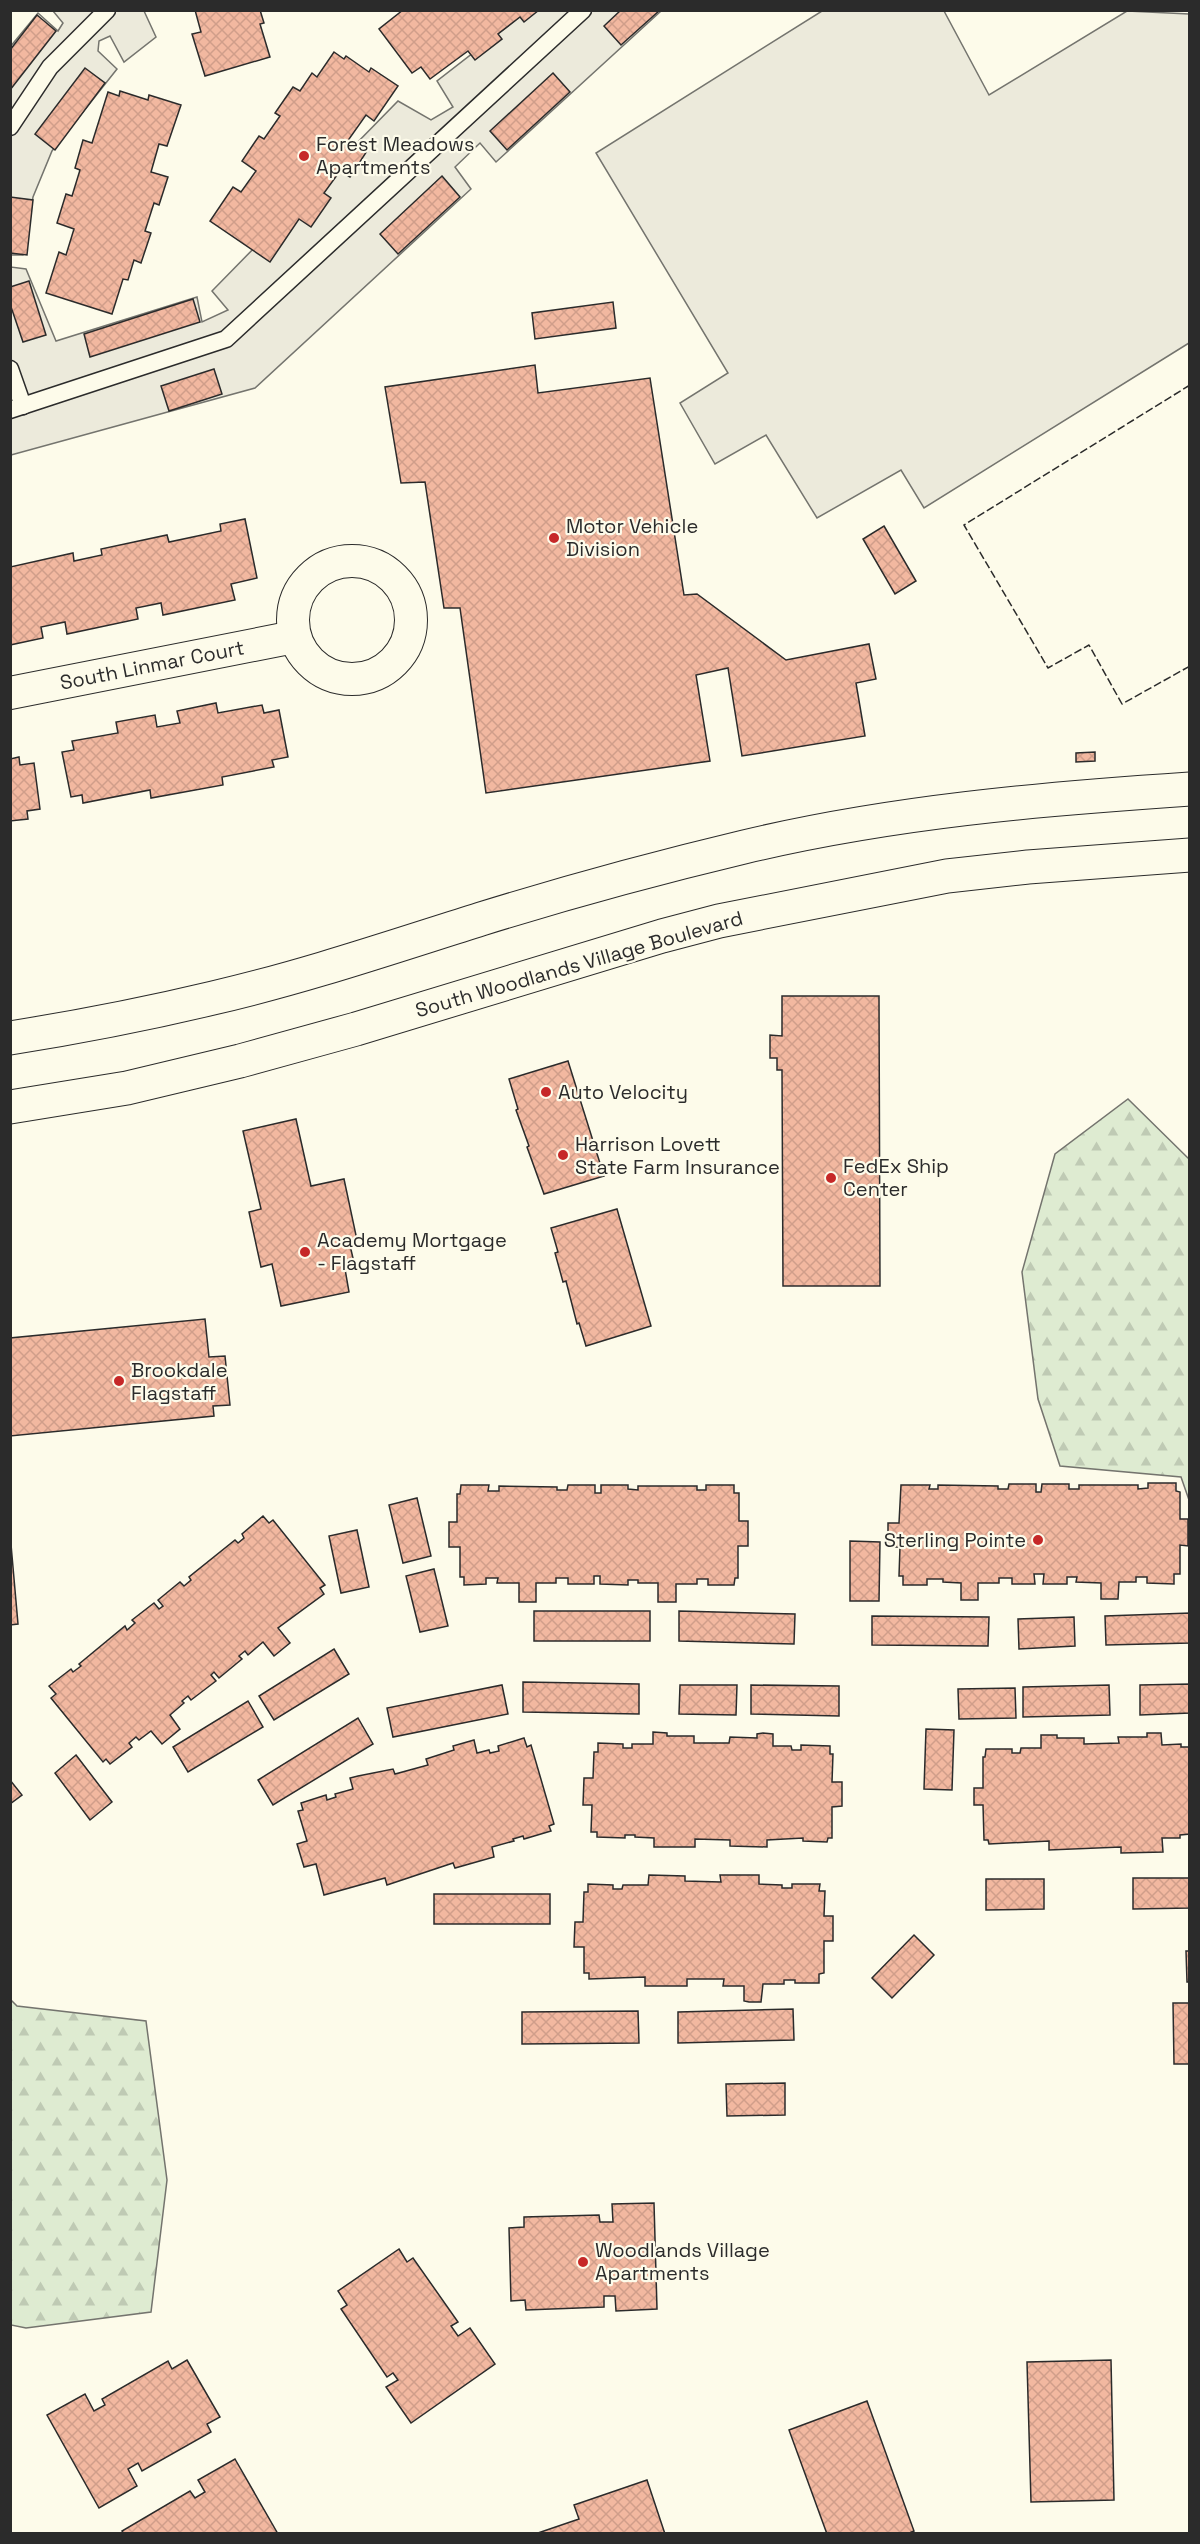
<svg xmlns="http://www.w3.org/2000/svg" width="1200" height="2544" font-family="'Space Grotesk',sans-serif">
<defs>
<pattern id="forest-firs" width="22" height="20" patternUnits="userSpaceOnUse" patternTransform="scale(1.5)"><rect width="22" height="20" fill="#deebd1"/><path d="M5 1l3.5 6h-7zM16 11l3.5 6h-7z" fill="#bfcab4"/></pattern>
<pattern id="building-cross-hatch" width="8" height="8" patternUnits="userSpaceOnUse" patternTransform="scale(1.5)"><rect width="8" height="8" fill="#f2b8a0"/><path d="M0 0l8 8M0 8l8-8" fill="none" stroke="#d09e8a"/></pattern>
</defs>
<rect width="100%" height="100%" fill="#fdfbea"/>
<g fill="url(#forest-firs)" stroke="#74746e" stroke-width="1.5">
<polygon points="1128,1099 1189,1159 1189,1500 1181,1477 1060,1466 1038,1399 1022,1272 1055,1154"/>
<polygon points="10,1999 17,2006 146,2021 167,2180 151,2312 26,2328 11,2325"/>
</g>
<g fill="#eceadb" stroke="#74746e" stroke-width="1.5">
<polygon points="53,11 144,11 156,37 124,62 110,36 99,41 98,51 117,69 52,151 33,197 23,255 11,255 10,47 38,13 58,31 63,23"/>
<polygon points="527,11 661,11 496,162 480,143 455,167 471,189 255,388 11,455 11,267 26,269 56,341 197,297 202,322 228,310 212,291 398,101 431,120 453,107 437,81"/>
<polygon points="822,11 944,11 989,95 1127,11 1189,14 1189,343 924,508 901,470 817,518 766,435 715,464 680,403 728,373 596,153"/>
</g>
<g fill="url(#building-cross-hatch)" stroke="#2b2b2b" stroke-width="1.5">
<polygon points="195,10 260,10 264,23 260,24 270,57 205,76 192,34 201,32"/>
<polygon points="403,10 539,10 524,22 520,17 498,34 502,39 475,60 468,51 430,79 421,67 412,73 379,29"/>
<polygon points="621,10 660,10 621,45 604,26"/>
<polygon points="37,15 56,31 10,90 10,50"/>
<polygon points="334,52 344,59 346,56 369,72 371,68 398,86 374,121 366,115 349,139 367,151 350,177 340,171 324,193 331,198 311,227 299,219 270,262 210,221 233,187 241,192 256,171 242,161 259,136 264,139 280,116 275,113 293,87 300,91 312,73 317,77"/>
<polygon points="85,68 105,83 55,150 35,134"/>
<polygon points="553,73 570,92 507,150 490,131"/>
<polygon points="120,91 148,100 149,95 181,105 167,146 159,144 151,172 168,177 159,205 154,203 145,231 151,233 141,263 134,260 128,280 123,279 112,314 46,293 59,252 66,255 74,229 57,223 66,194 72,196 80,170 75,168 83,140 92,143 108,92 119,96"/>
<polygon points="442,176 460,197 398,254 380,234"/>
<polygon points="10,197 33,200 27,255 10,253"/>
<polygon points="29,281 46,335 23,342 10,304 10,287"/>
<polygon points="193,299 200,322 90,357 84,334"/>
<polygon points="613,302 616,328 535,339 532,313"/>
<polygon points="535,365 538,393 650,378 684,595 697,594 786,660 869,644 876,679 856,683 865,736 742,756 728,668 696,675 710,761 486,793 460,608 444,608 425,482 401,483 385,387"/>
<polygon points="214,369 222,394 169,411 161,386"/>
<polygon points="245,519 257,578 231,584 235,600 163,615 161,603 136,608 138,619 67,634 65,622 41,627 43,638 10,645 10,567 73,553 74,561 102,555 101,549 167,535 169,542 221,531 220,524"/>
<polygon points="884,526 916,581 895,594 863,539"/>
<polygon points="216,703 218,713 262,705 264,713 279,710 288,757 272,760 274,767 222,777 223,785 151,798 150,790 83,803 82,795 71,797 62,752 74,750 72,741 118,733 116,722 155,715 157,727 180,723 177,711"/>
<polygon points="1095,752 1095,761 1076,762 1076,753"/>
<polygon points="19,757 20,765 34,763 40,809 27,811 28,819 10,821 10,759"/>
<polygon points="782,996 879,996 880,1286 783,1286 782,1070 777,1070 777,1058 770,1058 770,1035 782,1036"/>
<polygon points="568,1061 604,1176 544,1194 527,1147 529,1146 516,1110 518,1109 509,1079"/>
<polygon points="296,1119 311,1186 344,1179 357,1240 349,1241 355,1267 345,1269 349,1292 281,1306 272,1264 261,1267 249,1212 261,1209 243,1131"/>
<polygon points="617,1209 651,1326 586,1346 579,1323 577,1324 566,1281 563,1282 555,1253 558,1252 551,1228"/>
<polygon points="205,1319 209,1357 225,1356 230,1405 213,1406 214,1416 10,1436 10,1338"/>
<polygon points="1148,1483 1176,1483 1176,1491 1180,1492 1180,1519 1188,1519 1188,1546 1180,1545 1180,1574 1174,1574 1174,1584 1147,1583 1147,1577 1136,1577 1136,1582 1119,1582 1118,1599 1101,1599 1101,1583 1076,1582 1077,1577 1067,1577 1067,1584 1043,1584 1044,1574 1034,1574 1035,1584 1012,1584 1012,1578 999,1578 999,1583 978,1583 978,1600 961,1600 961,1583 943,1582 943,1579 927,1579 927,1585 903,1585 903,1576 899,1576 900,1547 888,1547 888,1523 899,1523 901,1485 930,1485 929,1489 938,1489 938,1485 998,1486 998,1489 1008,1489 1009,1484 1036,1484 1036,1492 1041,1492 1042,1484 1069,1484 1069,1489 1079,1489 1079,1485 1138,1485 1138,1489 1148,1488"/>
<polygon points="461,1485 489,1485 488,1491 499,1491 499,1486 557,1487 557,1490 567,1490 568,1485 595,1485 595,1493 601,1493 601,1485 628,1485 628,1489 638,1490 638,1486 697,1486 697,1490 706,1490 706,1485 734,1485 734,1493 739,1493 739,1521 748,1521 748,1546 738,1546 738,1578 735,1578 734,1585 708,1585 708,1579 697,1579 697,1584 676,1584 676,1602 658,1602 658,1583 638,1583 638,1580 628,1580 628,1585 600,1584 600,1576 594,1576 594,1584 568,1584 568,1578 556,1578 556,1583 536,1583 536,1602 519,1602 519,1583 497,1583 498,1578 486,1578 486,1584 464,1585 464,1577 460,1577 460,1547 449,1547 449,1522 457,1522 457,1494 460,1494"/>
<polygon points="417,1498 431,1556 403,1563 389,1505"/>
<polygon points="263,1516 269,1523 273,1520 325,1585 320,1588 324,1594 278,1628 290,1643 274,1656 263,1642 248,1655 245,1651 239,1656 242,1659 219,1678 214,1672 211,1675 216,1681 191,1700 188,1696 182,1701 184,1703 170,1715 180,1729 162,1744 151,1731 139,1740 136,1737 129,1743 132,1747 110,1764 106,1759 103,1762 51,1698 56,1694 49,1686 71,1669 73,1672 81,1666 79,1664 125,1626 127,1630 135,1623 132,1620 154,1603 159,1609 163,1606 158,1600 180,1582 184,1586 191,1580 189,1577 235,1540 238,1543 244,1538 242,1534"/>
<polygon points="357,1530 369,1587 341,1593 329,1536"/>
<polygon points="10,1533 18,1624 10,1625"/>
<polygon points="850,1541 880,1542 879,1601 850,1601"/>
<polygon points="434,1569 448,1626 420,1632 406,1576"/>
<rect x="534" y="1611" width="116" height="30"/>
<polygon points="679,1611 795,1614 794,1644 679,1641"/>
<polygon points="1190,1613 1190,1643 1106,1645 1105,1616"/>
<polygon points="872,1616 989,1617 988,1646 872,1645"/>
<polygon points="1074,1617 1075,1646 1019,1649 1018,1619"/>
<polygon points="334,1649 349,1674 274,1720 259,1696"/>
<polygon points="523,1682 639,1684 639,1714 523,1712"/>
<polygon points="1190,1684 1190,1713 1140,1715 1140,1685"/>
<polygon points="502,1685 508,1714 393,1737 387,1708"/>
<polygon points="680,1685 737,1685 736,1715 679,1714"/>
<polygon points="751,1685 839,1686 839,1716 751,1714"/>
<polygon points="1109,1685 1110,1715 1023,1717 1023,1687"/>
<polygon points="1015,1688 1016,1718 959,1719 958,1689"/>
<polygon points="248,1701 263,1727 188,1772 173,1747"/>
<polygon points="358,1718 373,1744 273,1805 258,1780"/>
<polygon points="926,1729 954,1730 952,1790 924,1789"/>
<polygon points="653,1732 667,1733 667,1736 694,1736 694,1743 729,1743 730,1737 757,1738 757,1734 763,1733 773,1734 773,1746 791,1746 792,1750 801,1750 801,1745 830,1746 830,1754 833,1754 832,1782 842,1782 842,1806 832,1807 832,1838 828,1838 827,1842 803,1841 803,1838 767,1840 767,1847 730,1846 730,1840 695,1839 695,1847 654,1847 654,1838 635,1837 635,1835 625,1835 625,1838 597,1837 597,1832 591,1832 592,1805 583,1805 584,1778 593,1778 594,1752 598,1752 598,1743 623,1744 623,1748 632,1748 632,1744 653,1744"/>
<polygon points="1147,1733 1161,1733 1162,1745 1181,1744 1181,1747 1190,1747 1190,1834 1180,1835 1180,1838 1162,1838 1163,1852 1121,1853 1121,1847 1049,1850 1049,1841 989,1844 988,1840 984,1840 983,1805 974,1805 974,1788 983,1788 983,1757 985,1757 986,1749 1012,1749 1012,1753 1020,1753 1021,1748 1041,1748 1041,1735 1057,1735 1057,1738 1084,1738 1084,1744 1119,1743 1118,1737 1147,1737"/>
<polygon points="524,1738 527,1747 531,1745 554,1824 549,1826 551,1831 524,1839 523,1836 513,1839 514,1841 492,1847 494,1857 455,1868 453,1863 387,1885 385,1878 324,1895 316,1864 304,1867 297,1844 307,1841 298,1811 303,1810 301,1803 326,1795 327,1800 336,1797 335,1794 353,1789 350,1778 358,1776 393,1769 395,1774 428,1765 426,1759 454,1750 453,1746 474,1740 477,1753 489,1750 490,1753 499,1751 498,1746"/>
<polygon points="76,1755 112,1802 90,1820 55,1773"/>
<polygon points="10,1780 22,1795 10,1804"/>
<polygon points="649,1875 685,1876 685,1881 721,1882 720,1875 759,1875 759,1884 782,1885 782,1888 792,1888 792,1884 820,1884 819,1891 825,1891 824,1916 833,1916 833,1941 824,1941 824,1973 819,1974 819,1983 795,1983 795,1980 784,1980 784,1984 763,1984 761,2002 749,2002 744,2001 744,1986 723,1986 724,1979 687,1979 687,1986 645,1986 645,1977 589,1979 589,1973 584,1973 584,1947 574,1947 575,1922 583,1922 584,1892 588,1892 588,1884 613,1885 613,1889 622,1889 623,1885 648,1885"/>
<polygon points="1133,1878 1190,1878 1190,1908 1133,1909"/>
<polygon points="986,1879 1044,1879 1044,1909 986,1910"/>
<rect x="434" y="1894" width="116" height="30"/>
<polygon points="914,1935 934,1955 892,1998 872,1978"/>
<polygon points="1186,1951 1190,1951 1190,1982 1187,1982"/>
<polygon points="1173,2003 1190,2003 1190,2064 1174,2064"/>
<polygon points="793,2009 794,2040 678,2043 678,2012"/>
<polygon points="638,2011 639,2043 522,2044 522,2012"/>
<polygon points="785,2083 785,2115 727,2116 726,2084"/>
<polygon points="654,2203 657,2309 616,2311 615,2296 604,2296 604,2307 526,2310 525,2300 511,2301 509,2228 524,2227 524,2217 599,2215 600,2222 613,2222 612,2204"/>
<polygon points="399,2249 407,2262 413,2258 458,2322 451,2326 458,2336 470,2328 495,2364 411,2423 386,2387 398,2380 393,2373 387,2377 341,2309 347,2305 338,2291"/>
<polygon points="187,2360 220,2417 207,2424 211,2432 142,2471 138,2463 128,2469 137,2486 99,2508 47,2415 85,2394 94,2411 105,2405 102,2399 168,2361 172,2369"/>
<polygon points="1111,2360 1114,2500 1031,2502 1027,2362"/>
<polygon points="867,2401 914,2531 907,2534 827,2534 789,2430"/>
<polygon points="235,2459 278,2534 124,2534 122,2531 190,2491 195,2498 205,2492 198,2480"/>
<polygon points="647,2480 665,2534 535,2534 579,2519 574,2505"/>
</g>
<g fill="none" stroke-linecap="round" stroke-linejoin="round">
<defs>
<g id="service">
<polyline points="10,127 50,67 107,10"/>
<polyline points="10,369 23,406"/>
<polyline points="10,410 226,339 583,10"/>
</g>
<g id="minor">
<circle cx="352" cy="620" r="59"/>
<polyline points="10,693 294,637"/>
</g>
<g id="tertiary">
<path d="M10 1038C79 1027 146 1014 213 998 304 977 392 947 481 919 568 892 656 868 744 847 890 812 1040 799 1190 789"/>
<polyline points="10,1107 127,1088 240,1061 356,1029 662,936 719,921 947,876 1028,867 1190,855"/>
</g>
</defs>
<use href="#service" stroke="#2b2b2b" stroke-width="19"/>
<use href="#minor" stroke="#2b2b2b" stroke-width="34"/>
<use href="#tertiary" stroke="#2b2b2b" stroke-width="35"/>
<use href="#service" stroke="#fdfbea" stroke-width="16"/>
<use href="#minor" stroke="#fdfbea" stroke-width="32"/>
<use href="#tertiary" stroke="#fdfbea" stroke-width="33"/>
<polyline stroke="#2b2b2b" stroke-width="1.5" stroke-dasharray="8 3" stroke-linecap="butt" points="1190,385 964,525 1048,668 1089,645 1122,704 1190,666"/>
</g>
<g fill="#c62828" stroke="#fdfbea" stroke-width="2">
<circle cx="304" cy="156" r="6"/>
<circle cx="554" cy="538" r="6"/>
<circle cx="546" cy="1092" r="6"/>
<circle cx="563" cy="1155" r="6"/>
<circle cx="831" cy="1178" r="6"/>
<circle cx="305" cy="1252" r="6"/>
<circle cx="119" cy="1381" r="6"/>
<circle cx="1038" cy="1540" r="6"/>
<circle cx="583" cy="2262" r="6"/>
</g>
<g text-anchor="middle" stroke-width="4.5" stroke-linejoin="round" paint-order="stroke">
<g font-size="20" fill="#2b2b2b" stroke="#fdfbea" text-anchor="start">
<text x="316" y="151">Forest Meadows<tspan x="316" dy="23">Apartments</tspan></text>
<text x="566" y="533">Motor Vehicle<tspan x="566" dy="23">Division</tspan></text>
<text x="558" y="1099">Auto Velocity</text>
<text x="575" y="1151">Harrison Lovett<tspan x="575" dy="23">State Farm Insurance</tspan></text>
<text x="843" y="1173">FedEx Ship<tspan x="843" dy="23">Center</tspan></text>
<text x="317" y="1247">Academy Mortgage<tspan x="317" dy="23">- Flagstaff</tspan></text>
<text x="131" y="1377">Brookdale<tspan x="131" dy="23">Flagstaff</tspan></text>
<text x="1026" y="1547" text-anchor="end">Sterling Pointe</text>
<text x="595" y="2257">Woodlands Village<tspan x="595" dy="23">Apartments</tspan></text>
</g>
<g font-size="20" fill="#2b2b2b" stroke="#fdfbea">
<text transform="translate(152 665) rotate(-11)" y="7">South Linmar Court</text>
<text transform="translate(579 964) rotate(-16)" y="7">South Woodlands Village Boulevard</text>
</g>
</g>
<rect width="1200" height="2544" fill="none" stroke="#2b2b2b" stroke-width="24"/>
</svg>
